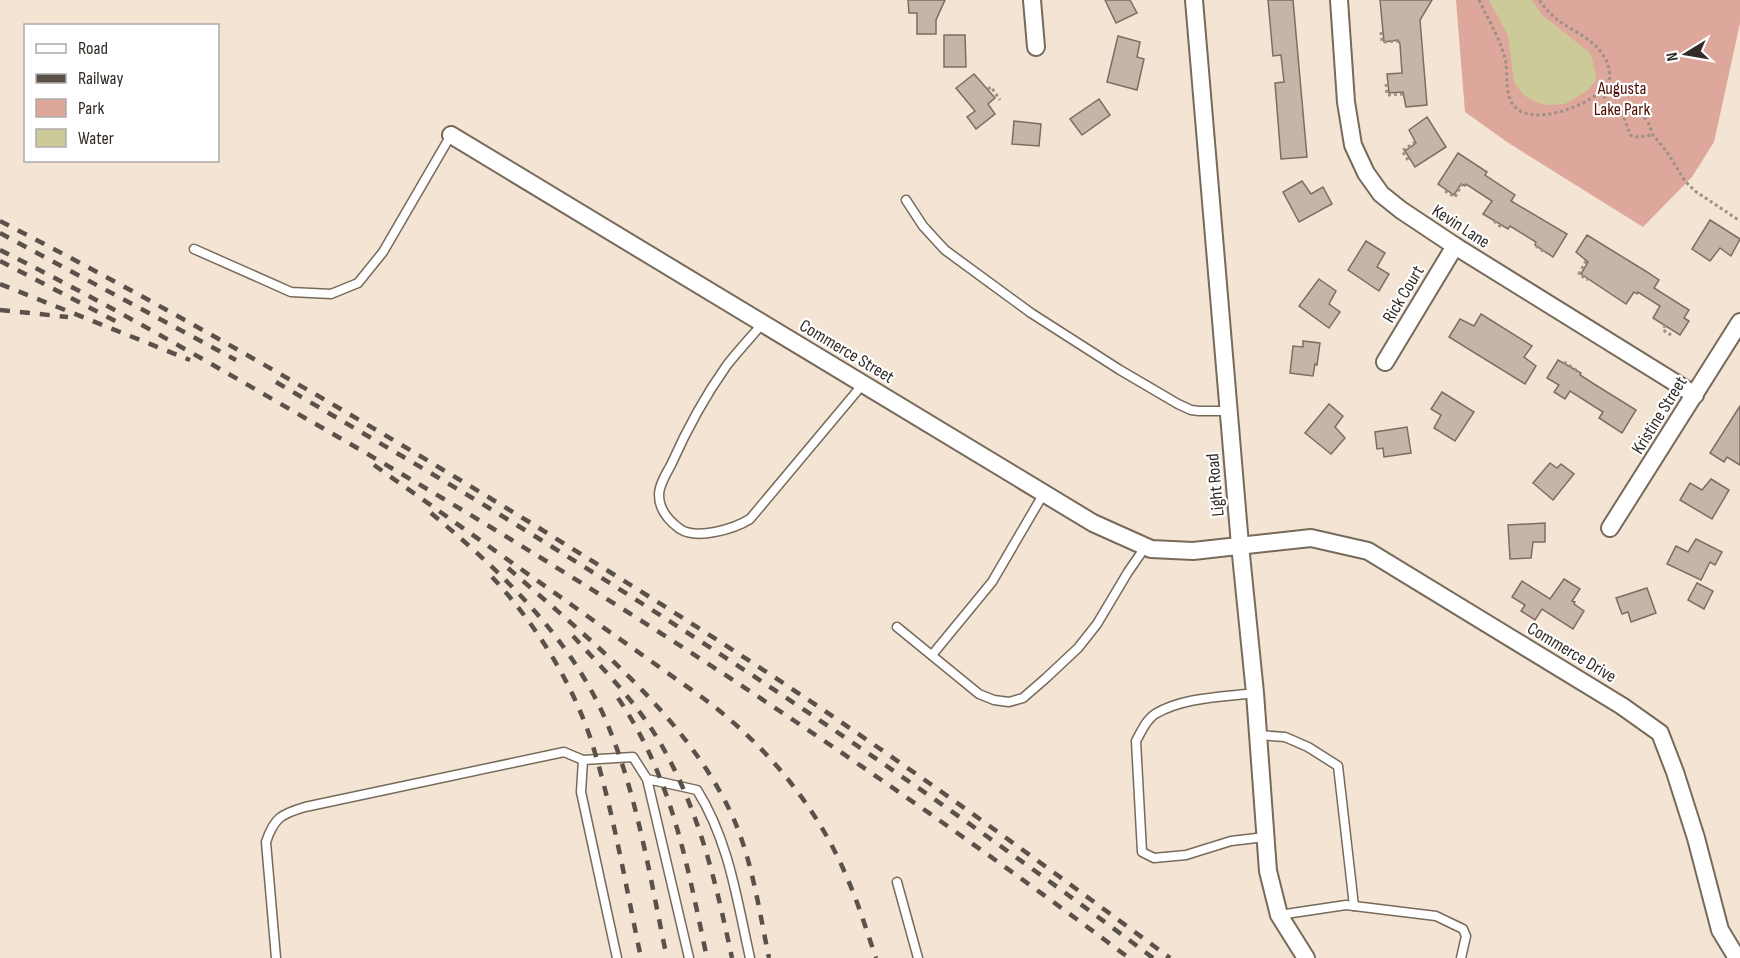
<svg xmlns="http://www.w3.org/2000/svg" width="1740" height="958" font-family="'Sofia Sans Condensed',sans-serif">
<rect width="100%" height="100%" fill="#f3e4d3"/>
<polygon fill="#dda79b" points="1456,0 1740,0 1740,23 1714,142 1692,177 1643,227 1507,142 1465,112"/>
<polygon fill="#ccca98" points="1489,0 1532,0 1542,15 1589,52 1592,58 1596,76 1595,82 1588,90 1565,104 1547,105 1538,103 1525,96 1518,88 1514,82 1508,36"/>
<g fill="#c7b4a8" stroke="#7e6c62" stroke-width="1.5">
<polygon points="908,0 945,0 936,20 936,34 917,34 917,13 909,13"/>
<polygon points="1105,0 1130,0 1137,13 1116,23"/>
<polygon points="1268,0 1293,0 1307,157 1281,159 1275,83 1284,82 1281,55 1273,56"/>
<polygon points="1380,0 1432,0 1420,20 1427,105 1406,107 1403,92 1389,93 1387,74 1402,73 1400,44 1398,40 1384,42"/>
<polygon points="944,35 965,35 966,67 944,67"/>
<polygon points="1118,36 1140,42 1137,57 1144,59 1137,90 1107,82"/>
<polygon points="974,74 995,98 988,104 995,114 976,129 967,117 975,111 956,88"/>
<polygon points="1099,99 1110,115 1082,135 1070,119"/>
<polygon points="1427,117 1446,147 1415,167 1405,151 1416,143 1409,130"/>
<polygon points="1014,121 1041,124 1039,146 1012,144"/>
<polygon points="1458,153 1487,172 1485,175 1515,195 1511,201 1567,234 1553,257 1535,245 1536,242 1510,226 1508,229 1483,214 1492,201 1466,184 1465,186 1461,184 1454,195 1438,184"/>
<polygon points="1302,181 1311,194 1323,187 1332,204 1299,222 1283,192"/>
<polygon points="1710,220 1740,239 1731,256 1720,248 1710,261 1692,249"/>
<polygon points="1587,235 1647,272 1659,280 1654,288 1689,310 1684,318 1689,321 1680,335 1653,318 1660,306 1638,292 1637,294 1634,292 1626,304 1581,274 1588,262 1576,252"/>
<polygon points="1366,241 1385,253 1377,267 1389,274 1379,291 1348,270"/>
<polygon points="1319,279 1336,291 1329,304 1340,312 1329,328 1299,306"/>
<polygon points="1481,314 1532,346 1524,357 1536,366 1525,384 1449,337 1460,319 1474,326"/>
<polygon points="1303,341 1320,343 1317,365 1315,364 1313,376 1290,373 1293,346 1303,347"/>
<polygon points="1558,360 1581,373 1580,375 1594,384 1636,410 1622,433 1599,418 1603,412 1570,391 1565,399 1554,392 1559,385 1547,378"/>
<polygon points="1442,392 1474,412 1455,441 1434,428 1441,415 1431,409"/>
<polygon points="1329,404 1343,416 1335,427 1345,438 1331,454 1305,433"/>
<polygon points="1740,406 1740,465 1727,457 1724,462 1710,453"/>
<polygon points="1407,427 1411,453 1384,457 1383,448 1377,449 1375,432"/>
<polygon points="1550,463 1557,468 1561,464 1574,474 1553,500 1533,483"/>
<polygon points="1711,479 1729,490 1712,519 1680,500 1690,483 1702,490"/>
<polygon points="1545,523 1545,542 1533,542 1531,558 1510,559 1508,525"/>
<polygon points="1696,539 1722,552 1715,565 1710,562 1701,580 1667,564 1676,546 1688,552"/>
<polygon points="1564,579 1580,589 1572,601 1575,602 1574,604 1584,611 1573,629 1542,609 1535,620 1521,611 1525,605 1512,597 1522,581 1550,599"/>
<polygon points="1697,583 1713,591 1704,609 1688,600"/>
<polygon points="1647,588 1656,613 1631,622 1628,612 1622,614 1616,598"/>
</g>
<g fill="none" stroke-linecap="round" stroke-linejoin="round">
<defs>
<g id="service">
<polyline points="906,200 923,226 945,250 1031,313 1120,370 1178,404 1191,410 1199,411 1229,411"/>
<polyline points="194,249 291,292 331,294 358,283 383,252 451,135"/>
<path d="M763 323C751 337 738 351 727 365 705 396 686 431 671 465 666 474 659 485 659 495 659 509 669 521 680 529 697 540 734 529 750 519L863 384"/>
<polyline points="897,627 979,694 994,700 1009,702 1023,698 1046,678 1078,648 1097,624 1128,572 1146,546"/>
<polyline points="932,655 992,582 1044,493"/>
<path d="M1255 693C1223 697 1183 697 1155 714 1146 720 1141 732 1136 741L1142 852 1154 858 1186 855 1231 841 1265 837"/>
<polyline points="1258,735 1285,737 1308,747 1338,766 1354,906"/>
<polyline points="583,760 581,792 617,958"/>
<polyline points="647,779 689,958"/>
<polyline points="897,882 918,958"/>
<polyline points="1279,915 1346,905 1436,916 1463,929 1466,936 1461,958"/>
<path d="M276 958 266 842C274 818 281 814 305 807L564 752 583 760 633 757 647 779 697 790C729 841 737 900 750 958"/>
</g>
<g id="minor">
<polyline points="1032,0 1036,47"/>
<polyline points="1194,0 1240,545 1255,693 1268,871 1279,915 1306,958"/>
<polyline points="1339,0 1346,102 1353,145 1366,173 1381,194 1401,210 1455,246 1695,395"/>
<polyline points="451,135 1093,523 1151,549 1193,551 1311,538 1368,551 1622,706 1660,733 1675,772 1696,838 1720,930 1737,958"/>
<polyline points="1385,362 1455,246"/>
<polyline points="1610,528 1740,322"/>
</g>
</defs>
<use href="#service" stroke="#776a5b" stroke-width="11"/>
<use href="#minor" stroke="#776a5b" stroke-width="20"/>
<g stroke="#9c9185" stroke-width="3" stroke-dasharray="3 3" stroke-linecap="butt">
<path d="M1479 0C1489 21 1501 40 1506 63 1508 77 1504 96 1515 107 1534 127 1591 105 1606 86 1611 80 1610 72 1608 65 1600 40 1572 32 1554 17 1548 12 1544 6 1539 0"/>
<polyline points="1381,32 1382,42 1398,41"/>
<polyline points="1386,84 1387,95 1403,94"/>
<polyline points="988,89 991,87 1000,100"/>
<polyline points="1600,91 1608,102 1619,110 1635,113 1643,116 1648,122 1653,135 1667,152 1685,181 1695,191 1740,221"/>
<polyline points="1622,112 1630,135 1637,137 1653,135"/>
<polyline points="1408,160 1402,151 1415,142"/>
<polyline points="1445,191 1455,197 1462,184"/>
<polyline points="1494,221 1501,227"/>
<polyline points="1536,246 1546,253"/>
<polyline points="1586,261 1579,274 1588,280"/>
<polyline points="1665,325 1663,330 1671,335"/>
<polyline points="1564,362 1579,372"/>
</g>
<use href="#service" stroke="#fff" stroke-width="8"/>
<use href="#minor" stroke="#fff" stroke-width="16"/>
<g stroke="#5a524a" stroke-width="4.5" stroke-dasharray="10 10" stroke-linecap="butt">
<path d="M0 221C179 313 354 415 526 520 636 588 747 657 854 731 961 804 1066 881 1170 958"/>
<polyline points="0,233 236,360"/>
<path d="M0 250C104 302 205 360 305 418 591 581 866 761 1129 958"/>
<polyline points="0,261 123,325"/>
<polyline points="0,284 190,360"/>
<polyline points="0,310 68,317"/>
<path d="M276 382C347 424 418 465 489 508 717 647 939 797 1153 958"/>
<path d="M374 465 703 698C766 745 818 807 848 880 859 905 867 932 876 958"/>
<path d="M431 513C504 574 576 642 611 733 639 804 651 883 667 958"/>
<path d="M508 568C589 639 684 714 731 813 752 858 759 910 769 958"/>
<path d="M492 577C535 623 571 680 591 740 613 809 626 887 641 958"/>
<path d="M573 636C604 670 639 705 662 746 700 813 716 883 732 958"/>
<path d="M618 698C673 779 687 865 707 958"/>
</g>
</g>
<g text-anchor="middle" stroke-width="4.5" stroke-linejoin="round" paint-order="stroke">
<g font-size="18" fill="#4f0f03" stroke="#fff">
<text x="1622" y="94">Augusta<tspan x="1622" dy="21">Lake Park</tspan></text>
</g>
<g font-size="18" fill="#322c26" stroke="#fff">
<text transform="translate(1461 226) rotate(33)" y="6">Kevin Lane</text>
<text transform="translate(1403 294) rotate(-59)" y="6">Rick Court</text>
<text transform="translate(847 351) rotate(31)" y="6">Commerce Street</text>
<text transform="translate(1659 415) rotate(-58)" y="6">Kristine Street</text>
<text transform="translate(1215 485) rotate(-95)" y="6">Light Road</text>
<text transform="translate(1572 652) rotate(31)" y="6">Commerce Drive</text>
</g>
</g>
<rect x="24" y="24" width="195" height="138" fill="#ffffff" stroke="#adaba8" stroke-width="1.5"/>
<rect x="36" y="44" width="30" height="9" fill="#ffffff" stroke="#adaba8" stroke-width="1.5"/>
<text x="78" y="54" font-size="18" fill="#322c26">Road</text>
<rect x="36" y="74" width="30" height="9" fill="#5a524a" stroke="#adaba8" stroke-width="1.5"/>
<text x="78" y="84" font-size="18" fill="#322c26">Railway</text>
<rect x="36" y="99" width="30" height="18" fill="#dda79b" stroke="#adaba8" stroke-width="1.5"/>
<text x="78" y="114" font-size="18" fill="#322c26">Park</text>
<rect x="36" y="129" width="30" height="18" fill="#ccca98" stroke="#adaba8" stroke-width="1.5"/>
<text x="78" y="144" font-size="18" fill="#322c26">Water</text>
<g transform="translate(1686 54) rotate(259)" stroke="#ffffff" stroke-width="4.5" paint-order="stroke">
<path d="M0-4.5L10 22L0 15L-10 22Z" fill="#322c26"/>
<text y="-9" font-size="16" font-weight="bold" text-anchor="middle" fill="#322c26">N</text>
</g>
</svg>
